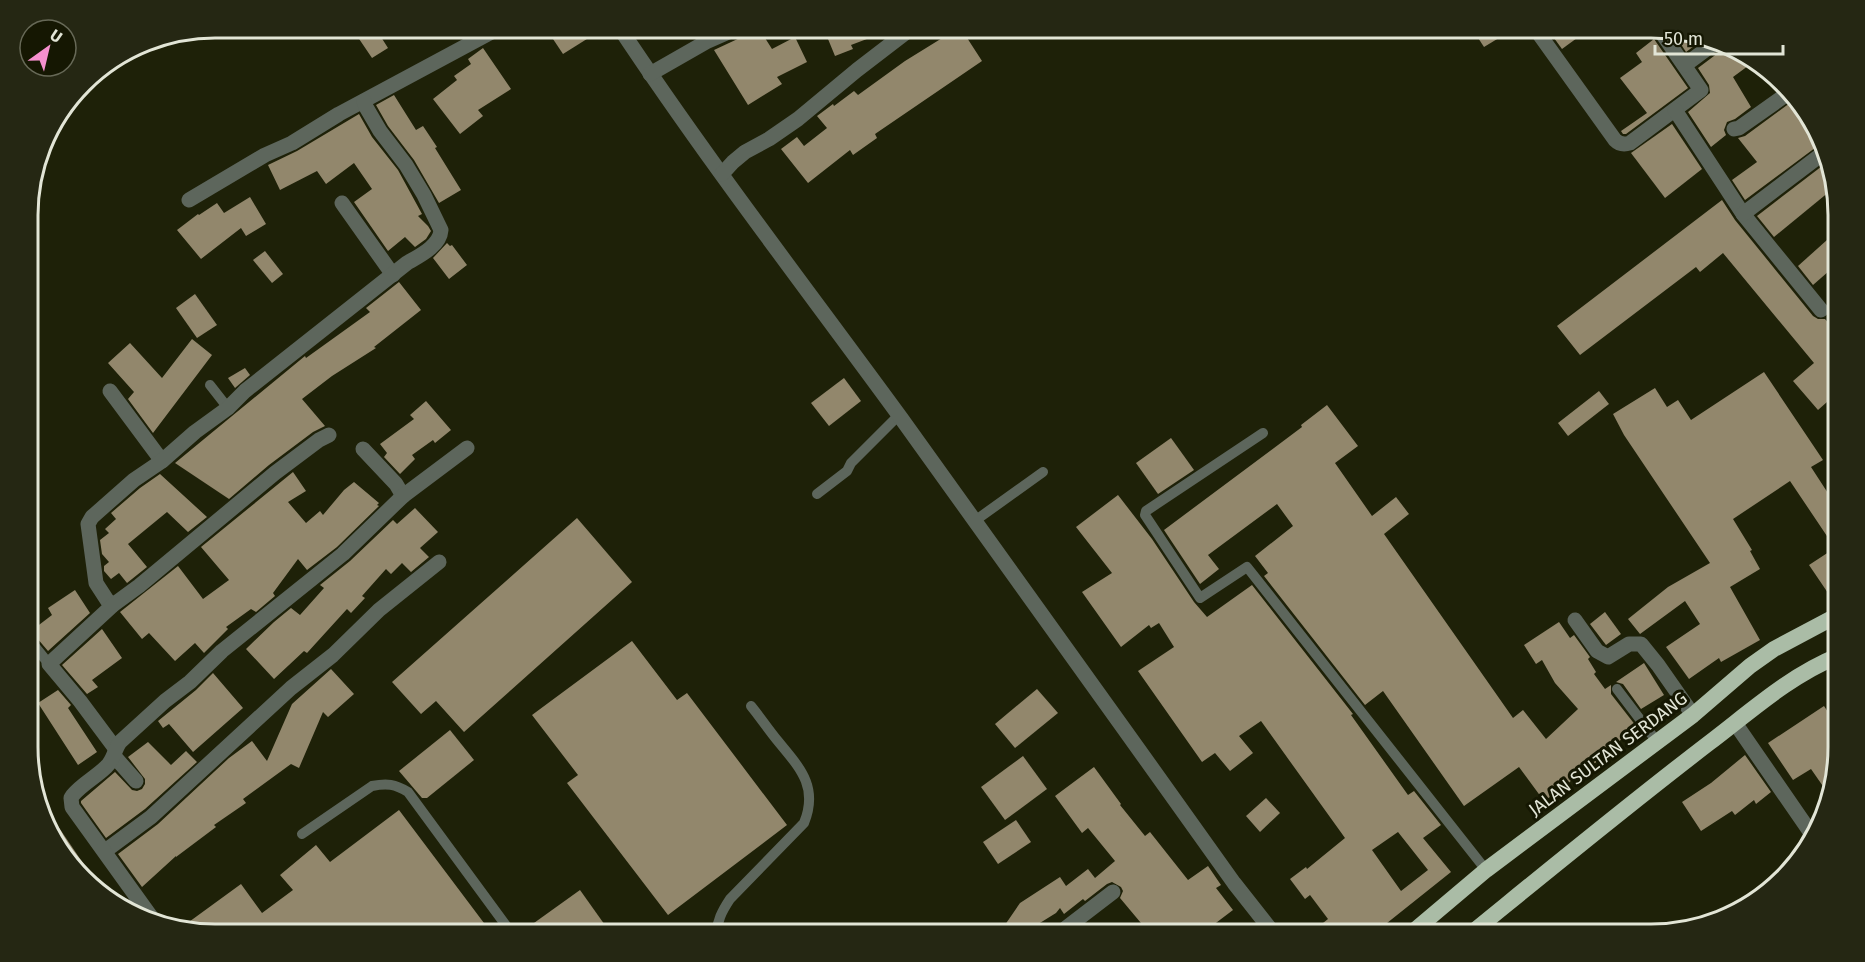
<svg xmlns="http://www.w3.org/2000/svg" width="1865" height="962" font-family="'Fira Sans',sans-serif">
<rect width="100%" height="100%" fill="#1e2108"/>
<g fill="#92876c" fill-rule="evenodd">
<polygon points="351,27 398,27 381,37 388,48 372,58"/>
<polygon points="545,27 606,27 563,54"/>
<polygon points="750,27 758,27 772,49 795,37 807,62 777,77 782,84 748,105 714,50 744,36 748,32"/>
<polygon points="844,27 896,27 896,28 851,45 853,49 835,56 828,39 846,32"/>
<polygon points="960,27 982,61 875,134 877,138 853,155 850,150 808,183 781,149 797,137 804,146 827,128 817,116 833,104 834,106 854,91 858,95 905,61"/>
<polygon points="1471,27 1517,27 1484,47"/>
<polygon points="1546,27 1592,27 1562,49"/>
<polygon points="1673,32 1698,38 1701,41 1686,52"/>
<polygon points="1654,39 1688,88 1626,134 1623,134 1621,131 1647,113 1620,78 1642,62 1636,53"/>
<polygon points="1725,45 1734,47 1752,63 1733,77 1751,107 1735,119 1727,122 1724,130 1726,135 1711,147 1688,112 1710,93 1709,85 1698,68 1722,50"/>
<polygon points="483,48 511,89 478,110 483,116 460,134 433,99 457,80 454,76 471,64 468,59"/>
<polygon points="394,95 416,130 423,126 437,147 435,148 461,190 439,203 414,160 388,126 376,105"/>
<polygon points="1794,100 1806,110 1819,145 1745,200 1732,180 1757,162 1738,138 1745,136"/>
<polygon points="359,114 372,137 398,170 422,214 418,216 428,226 431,231 426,239 415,247 405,237 388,251 354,202 372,189 354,163 326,184 317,171 280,190 268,165 297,151"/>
<polygon points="1672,124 1702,169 1665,198 1631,153"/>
<polygon points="1826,163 1835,187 1774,237 1757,216"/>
<polygon points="250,197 266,224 246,236 241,228 201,259 177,230 198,214 199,215 217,203 224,213"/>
<polygon points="1722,200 1735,220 1813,316 1818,319 1825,319 1837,333 1837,413 1827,402 1818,410 1793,381 1814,363 1723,253 1700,272 1696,267 1580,355 1557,326"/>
<polygon points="1837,231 1837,264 1813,285 1798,266"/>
<polygon points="447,243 450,246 452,245 467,265 449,279 433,258"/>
<polygon points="265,251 283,274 272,283 253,260"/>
<polygon points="399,282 421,310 374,347 376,348 332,376 302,399 325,426 313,432 269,465 229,499 175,463 305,356 306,358 370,312 366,308"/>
<polygon points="195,294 217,325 197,338 176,308"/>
<polygon points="192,339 212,355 153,433 128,399 134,392 108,363 130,343 162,378"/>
<polygon points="245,368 250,375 235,388 228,378"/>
<polygon points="1764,372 1823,460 1811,467 1837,507 1838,587 1828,593 1809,565 1835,548 1790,481 1733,519 1752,550 1750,551 1760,569 1730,587 1760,640 1721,662 1719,658 1689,679 1666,647 1700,624 1685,601 1640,634 1628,619 1668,587 1710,563 1624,435 1613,414 1655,388 1667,407 1678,400 1691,420"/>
<polygon points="844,378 861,401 829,426 811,403"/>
<polygon points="1599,391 1609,404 1568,436 1558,423"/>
<polygon points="426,401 451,430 435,443 433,440 412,455 415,459 400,474 384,457 387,453 380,444 414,419 410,415"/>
<polygon points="1327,405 1358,446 1335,463 1372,516 1396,497 1409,514 1384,534 1513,718 1523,710 1546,739 1578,709 1555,683 1542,660 1536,664 1524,645 1559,622 1570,638 1574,635 1590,657 1588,659 1596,672 1594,674 1605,689 1611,685 1611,694 1636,726 1583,774 1580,771 1566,786 1544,801 1519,767 1464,806 1383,691 1365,705 1264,576 1268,573 1255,556 1293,526 1277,504 1208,555 1219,569 1200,584 1164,530 1302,427 1301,425"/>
<polygon points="1171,438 1194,470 1158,494 1136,463"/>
<polygon points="293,472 306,491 288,502 306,523 320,511 323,515 344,490 354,482 379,503 377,505 379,506 337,547 307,570 298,559 273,593 275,596 256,612 251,609 226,627 228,629 204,653 195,643 175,661 149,633 142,639 120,612 178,566 203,599 229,580 201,547"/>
<polygon points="160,474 207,517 188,532 167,512 128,544 147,567 127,583 119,573 111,579 104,571 104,566 109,562 102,554 100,540 109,533 105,529 116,519 111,513 140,488"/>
<path d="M1118 495 1152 539 1194 602 1207 617 1252 585 1353 714 1351 715 1408 795 1414 791 1441 825 1423 838 1451 872 1372 935H1308L1328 919 1310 895 1305 899 1290 879 1306 867 1307 869 1345 838 1261 721 1239 736 1253 753 1230 771 1215 753 1202 762 1138 671 1174 647 1159 623 1151 628 1149 625 1121 647 1082 592 1112 573 1076 527ZM1398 832 1428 870 1401 891 1372 850Z"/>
<polygon points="415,508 438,532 420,548 429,557 411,572 402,563 391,574 386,569 362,596 365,598 351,613 347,609 307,653 304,651 274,679 246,649 274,622 291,608 300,615 324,588 320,585 350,561 393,520 397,524"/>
<polygon points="577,518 632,582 464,732 436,701 421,714 392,682"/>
<polygon points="75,590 90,613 48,651 31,631 52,615 48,608"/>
<polygon points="1605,612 1621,634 1606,645 1590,624"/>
<polygon points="102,629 122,658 92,680 98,687 87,694 62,665"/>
<polygon points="632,641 677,700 687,693 787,825 668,915 567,783 578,775 532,715"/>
<polygon points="1644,663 1664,695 1641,709 1623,684 1616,682"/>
<polygon points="331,669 354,694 328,717 323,712 299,768 291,764 243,799 246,803 214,825 216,827 176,857 176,856 142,887 118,854 158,824 229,758 252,741 267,761 292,704"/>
<polygon points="213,673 243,708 193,752 169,724 163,728 158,721 196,690"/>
<polygon points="1037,689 1058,713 1015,748 995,724"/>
<polygon points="58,690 71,705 68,708 97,752 78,765 38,703"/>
<polygon points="1824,706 1838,727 1838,747 1827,792 1811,769 1793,780 1768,743"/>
<polygon points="450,730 474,760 427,798 422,798 399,771"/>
<polygon points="148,742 171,765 186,751 197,762 145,809 106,838 81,803 81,801 115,772 132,790 137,791 142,789 145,784 145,779 128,757"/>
<polygon points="1745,755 1771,792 1756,804 1754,800 1735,815 1732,811 1701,831 1682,802 1711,783"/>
<polygon points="1023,756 1047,789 1005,820 981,787"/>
<polygon points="1094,767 1121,804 1120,805 1145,836 1150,832 1188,880 1208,866 1221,885 1216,888 1233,910 1200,935 1151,935 1120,898 1123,891 1121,887 1112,882 1107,884 1085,901 1083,899 1064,914 1060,908 1056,913 1035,926 1046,935 998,935 1020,903 1060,877 1066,886 1088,869 1095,878 1115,861 1088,828 1082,833 1055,796"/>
<polygon points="1266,798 1280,813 1260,832 1246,816"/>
<polygon points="399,810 493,935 215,935 182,927 241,884 262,913 293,890 280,875 316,845 330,862"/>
<polygon points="51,816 89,872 85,875 59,852 46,819"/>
<polygon points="1016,820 1031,842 998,864 983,842"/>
<polygon points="580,890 612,935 520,935 520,933"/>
</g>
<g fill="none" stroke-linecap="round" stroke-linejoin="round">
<g stroke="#5d665c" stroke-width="10">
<polyline points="210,385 228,408"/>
<polyline points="1263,433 1146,511 1145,515 1200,598 1247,567 1486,870"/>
<polyline points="817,494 847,471 851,463 899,415"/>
<polyline points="976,520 1043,472"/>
<polyline points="28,638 49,664"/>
<polyline points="1617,689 1658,743"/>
<path d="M302 834 372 786C387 783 395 784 408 792L513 935"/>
<path d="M716 935C717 921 722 911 730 899L804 823C819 786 799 767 777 740 768 729 760 717 751 706"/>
</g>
<g stroke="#5d665c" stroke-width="15">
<path d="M619 27C708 161 806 288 901 418 1013 572 1123 728 1234 883L1275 935"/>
<path d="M1534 27 1615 140C1619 144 1624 145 1630 143L1701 90 1659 29"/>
<polyline points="1685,65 1716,42"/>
<polyline points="650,74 706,42 740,27"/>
<polyline points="1675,110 1743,214 1821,310"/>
<polyline points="1734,129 1739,128 1787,94"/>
<polyline points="722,174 733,162 745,152 769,139 798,119 857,70 913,27"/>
<polyline points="189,200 265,155 292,143 339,114 501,27"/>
<polyline points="342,203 393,275"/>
<polyline points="1743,214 1822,154"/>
<polyline points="110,391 162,461"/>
<polyline points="363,449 396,484 403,496"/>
<path d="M113 605 107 600 96 583 88 524 92 517 134 480 162 461 195 432 228 408 245 391 407 263C419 256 440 246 441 230L424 195 406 165 380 131 366 107 364 101"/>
<polyline points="1575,620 1597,651 1608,657 1629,644 1641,644 1658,665 1693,715"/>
<polyline points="1735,723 1813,836"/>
<polyline points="115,748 80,701 49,664 113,605 139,586 275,473 319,440 329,435"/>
<polyline points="114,756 136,781"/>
<polyline points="105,851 151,817 291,688 333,655 379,610 439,562"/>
<path d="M154 921 72 807 71 798 73 795C82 784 96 777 106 767 114 760 114 750 120 742L165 701 190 682 222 651 343 554 403 496 467 448"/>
<polyline points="1060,935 1066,928 1113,892"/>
</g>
<g stroke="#aabca6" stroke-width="16">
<polyline points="1409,935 1486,870 1693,715 1750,666 1774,649 1838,615"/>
<path d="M1469 935C1549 870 1628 805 1709 743 1750 712 1789 676 1838 656"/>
</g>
</g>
<g text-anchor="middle" stroke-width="6" stroke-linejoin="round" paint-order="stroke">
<g font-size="18" fill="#e2e5d6" stroke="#151702">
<text transform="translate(1608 754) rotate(-37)" y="6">JALAN SULTAN SERDANG</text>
</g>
</g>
<path d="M0 0H1865V962H0ZM215 38H1651A177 177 0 0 1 1828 215V747A177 177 0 0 1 1651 924H215A177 177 0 0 1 38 747V215A177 177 0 0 1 215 38Z" fill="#252713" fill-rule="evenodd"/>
<path fill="none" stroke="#e2e5d6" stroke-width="3" d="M215 38H1651A177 177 0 0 1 1828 215V747A177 177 0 0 1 1651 924H215A177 177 0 0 1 38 747V215A177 177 0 0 1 215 38Z"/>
<g transform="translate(48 48) rotate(34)"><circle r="28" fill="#151702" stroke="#676957" stroke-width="1.5"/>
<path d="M0-4.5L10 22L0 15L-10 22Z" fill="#f690cf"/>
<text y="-9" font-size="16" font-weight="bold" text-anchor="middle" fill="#e2e5d6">U</text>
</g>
<path d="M1655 45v9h128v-9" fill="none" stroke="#e2e5d6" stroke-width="3"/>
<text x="1664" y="45" font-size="18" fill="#e2e5d6" stroke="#151702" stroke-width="4.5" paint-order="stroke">50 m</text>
</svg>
